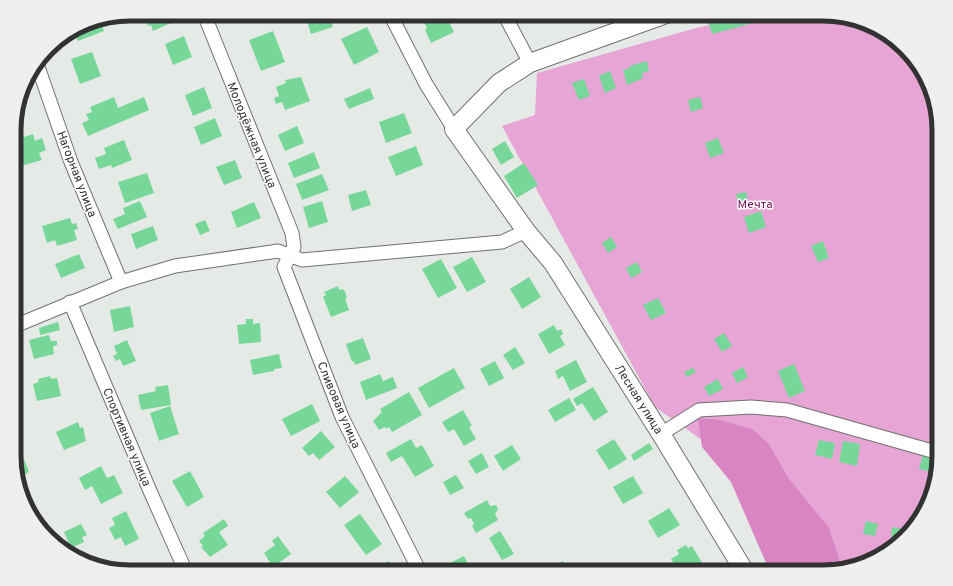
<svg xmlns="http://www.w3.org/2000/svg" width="953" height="586" font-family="Overpass,sans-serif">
<rect width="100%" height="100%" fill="#e6eae7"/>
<polygon fill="#e6a5d4" points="759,14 823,14 887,33 923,72 939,122 939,464 920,520 881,557 831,572 739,466 655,407 502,126 535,115 537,73 696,28"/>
<polygon fill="#d985c3" points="698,418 720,420 752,429 768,443 789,479 829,528 842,568 831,572 770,572 731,482 702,447"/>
<g fill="#77d798">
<polygon points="146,14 171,14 168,17 171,23 153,31 151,25 148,26 145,18 147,17"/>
<polygon points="228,14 247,14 230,20"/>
<polygon points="329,14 333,27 311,34 307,21"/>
<polygon points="440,14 445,14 454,32 431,43 425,30 427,28 424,22"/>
<polygon points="721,14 784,14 784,15 712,34 707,18"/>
<polygon points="100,20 104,31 78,41 74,32 69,33 86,23"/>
<polygon points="367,27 379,52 354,65 341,39"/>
<polygon points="273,31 285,62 261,71 249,40"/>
<polygon points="184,36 192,57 173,65 165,44"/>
<polygon points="92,52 101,76 80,84 71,59"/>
<polygon points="647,61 649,71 642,73 643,78 627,85 623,70 630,68 630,66"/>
<polygon points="610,71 616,88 605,93 599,76"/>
<polygon points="301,77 310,101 285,110 282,102 276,104 274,98 279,96 276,87 286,83 285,80"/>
<polygon points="584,79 590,96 579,100 572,83"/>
<polygon points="204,87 212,108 193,116 185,95"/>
<polygon points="370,88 374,99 349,109 344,99"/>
<polygon points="114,97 118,108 144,97 149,110 88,136 82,123 89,120 86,114 92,112 90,107"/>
<polygon points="700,97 703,108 691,112 688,100"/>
<polygon points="404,113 412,133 386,143 379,122"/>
<polygon points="215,118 222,136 201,145 194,127"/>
<polygon points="297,126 304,143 285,151 278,135"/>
<polygon points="33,134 35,141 42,138 46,150 39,153 42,160 17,167 15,140"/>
<polygon points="718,138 724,153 710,158 705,143"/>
<polygon points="124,140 132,160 112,168 111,165 99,169 95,158 106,154 104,148"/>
<polygon points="505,141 514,157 501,165 492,149"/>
<polygon points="416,146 423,165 396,176 388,157"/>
<polygon points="314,152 320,168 294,178 288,163"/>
<polygon points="235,160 242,178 224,185 216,167"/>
<polygon points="524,163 538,185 517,198 504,176"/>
<polygon points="147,173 154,193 125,203 118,182"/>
<polygon points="322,174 329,190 302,200 296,184"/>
<polygon points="366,190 371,205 352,211 348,195"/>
<polygon points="746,192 748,199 738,202 736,194"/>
<polygon points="140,201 147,217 118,229 113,219 125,214 123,208"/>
<polygon points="322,201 328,222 309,228 303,207"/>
<polygon points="254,202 261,218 237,228 231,212"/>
<polygon points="761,211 766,227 749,233 744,217"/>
<polygon points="70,218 72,224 76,223 78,229 74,230 77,240 57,246 55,240 47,243 42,226"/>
<polygon points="205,220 210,231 200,235 195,224"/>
<polygon points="153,226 158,240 136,249 131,234"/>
<polygon points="611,237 617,247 608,253 602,243"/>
<polygon points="823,241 829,258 818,262 811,246"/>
<polygon points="79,254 85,268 61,278 55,264"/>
<polygon points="472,257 486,282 467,292 453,267"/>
<polygon points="441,259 457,288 438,298 422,269"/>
<polygon points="637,262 642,272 631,278 626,268"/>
<polygon points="529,277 541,297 522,309 510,289"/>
<polygon points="338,286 339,290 342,289 345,291 347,298 345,299 349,310 331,317 323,297 326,295 324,292"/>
<polygon points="658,298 666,313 651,320 643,305"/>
<polygon points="130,306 134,327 114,332 110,310"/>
<polygon points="246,319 253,319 253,324 260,323 261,342 239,344 237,325 246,324"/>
<polygon points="58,322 60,330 40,335 39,328"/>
<polygon points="554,325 557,331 561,329 563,334 560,336 565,345 549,354 538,334"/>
<polygon points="724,333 732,346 722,352 714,339"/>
<polygon points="49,335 51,341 57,341 57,345 53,347 54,354 34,359 29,340"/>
<polygon points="363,338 371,359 355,365 354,361 352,362 346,344"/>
<polygon points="127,340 136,361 123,366 120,359 116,361 113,356 117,354 114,346"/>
<polygon points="515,347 525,363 513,370 503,355"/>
<polygon points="279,354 282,368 274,369 274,371 253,375 250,360"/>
<polygon points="576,360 587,382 570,391 563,376 558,379 555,371"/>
<polygon points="495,361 504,378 489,386 480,369"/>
<polygon points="794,364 805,391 789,398 778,371"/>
<polygon points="743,367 748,377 737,383 732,373"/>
<polygon points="454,368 465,388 429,408 418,388"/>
<polygon points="693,368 696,372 687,377 684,372"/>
<polygon points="380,374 383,381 393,377 397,388 366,400 360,382"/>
<polygon points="50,376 51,379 57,378 61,396 37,401 33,384 39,382 38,379"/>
<polygon points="718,379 723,389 709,396 704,387"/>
<polygon points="168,385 171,405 141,410 138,395 156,391 155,387"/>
<polygon points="593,387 608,412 594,421 582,403 577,406 573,399"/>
<polygon points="409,392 422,415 392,432 389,427 386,429 385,427 379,430 373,421 382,412 380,409"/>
<polygon points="569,398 576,410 555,422 548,410"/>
<polygon points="312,404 320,421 291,436 282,419"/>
<polygon points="170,406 179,434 159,441 150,413"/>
<polygon points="463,410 472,426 469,427 476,439 464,446 454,429 448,432 442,422"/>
<polygon points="78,422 80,428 83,427 86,441 64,450 56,432"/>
<polygon points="321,431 335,447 319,460 313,453 309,456 302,448"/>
<polygon points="411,439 416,448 422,445 434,466 415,477 402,456 391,462 386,453"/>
<polygon points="614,439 627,459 609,470 596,450"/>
<polygon points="819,440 835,443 832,459 815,455"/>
<polygon points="843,441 860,444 857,466 839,462"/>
<polygon points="649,443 653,449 634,461 631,455"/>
<polygon points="512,445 521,459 503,471 494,456"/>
<polygon points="482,453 489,467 476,474 468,461"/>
<polygon points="923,454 935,457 931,472 919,469"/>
<polygon points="24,459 29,472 18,479 15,462"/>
<polygon points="101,466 107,478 114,475 123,493 101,504 92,486 85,490 79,478"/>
<polygon points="190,471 204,497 187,507 172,481"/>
<polygon points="456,475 464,488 450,495 443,482"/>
<polygon points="345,476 359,492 340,508 326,492"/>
<polygon points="633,476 643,493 623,504 613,487"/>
<polygon points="487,500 490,506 496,505 498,509 495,514 498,520 476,533 472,526 474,524 471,518 468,519 464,513"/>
<polygon points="669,508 680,525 658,538 648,521"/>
<polygon points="126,511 139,539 125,546 121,537 115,540 109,528 115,525 112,518"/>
<polygon points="360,514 382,544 366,555 344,525"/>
<polygon points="224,519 228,526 219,532 228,545 210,557 201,547 203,546 199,541 205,536 203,533"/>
<polygon points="866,521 878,524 875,536 863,534"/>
<polygon points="81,524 87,535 82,537 84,542 71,548 64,532"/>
<polygon points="892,527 904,529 903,536 899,540 891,539"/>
<polygon points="500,531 514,554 502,560 489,538"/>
<polygon points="278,536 291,554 273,567 264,553 275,545 272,541"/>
<polygon points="686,545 688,548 692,546 704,566 694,572 679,572 671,559 679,554 677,550"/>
<polygon points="464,556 472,572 449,572 455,569 452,562"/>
<polygon points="389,561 396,572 371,572"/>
<polygon points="563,561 570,572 550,572 549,569"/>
<polygon points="145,564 149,572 129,572"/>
</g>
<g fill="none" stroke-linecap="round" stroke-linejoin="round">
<defs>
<g id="street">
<polyline points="204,14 292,233 294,247 284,267 342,417 420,572"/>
<polyline points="390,14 426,84 454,129"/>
<polyline points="504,14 530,63"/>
<polyline points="37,64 71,162 121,282"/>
<polyline points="70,302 150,491 186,572"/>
<polyline points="15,326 121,282 175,266 278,251 302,260 502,242 526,231"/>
<polyline points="661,434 699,410 751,407 787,410 939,453"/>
</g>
<polyline id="secondary" points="666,14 530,63 499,83 454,129 526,231 553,263 661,434 745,572"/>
</defs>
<use href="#street" stroke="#6f726f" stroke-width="15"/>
<use href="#secondary" stroke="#6f726f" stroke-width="20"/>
<use href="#street" stroke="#fff" stroke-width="13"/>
<use href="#secondary" stroke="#fff" stroke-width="18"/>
</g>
<g text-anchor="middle" stroke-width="3" stroke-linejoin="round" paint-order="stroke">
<g font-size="12" fill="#313231" stroke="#fff">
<text transform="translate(252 135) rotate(68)" y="4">Молодёжная улица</text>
<text transform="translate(77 174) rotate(69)" y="4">Нагорная улица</text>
<text transform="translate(639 399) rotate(58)" y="4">Лесная улица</text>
<text transform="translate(339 405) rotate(67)" y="4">Сливовая улица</text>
<text transform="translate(127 437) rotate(67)" y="4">Спортивная улица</text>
</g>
<g font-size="12" fill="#751063" stroke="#fff">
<text x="755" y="208">Мечта</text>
</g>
</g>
<path d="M0 0H953V586H0ZM130 21H823A109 109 0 0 1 932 130V456A109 109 0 0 1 823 565H130A109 109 0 0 1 21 456V130A109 109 0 0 1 130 21Z" fill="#efefef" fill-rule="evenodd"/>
<path fill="none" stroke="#313231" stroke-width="5" d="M130 21H823A109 109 0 0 1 932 130V456A109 109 0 0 1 823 565H130A109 109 0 0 1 21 456V130A109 109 0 0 1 130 21Z"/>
</svg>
